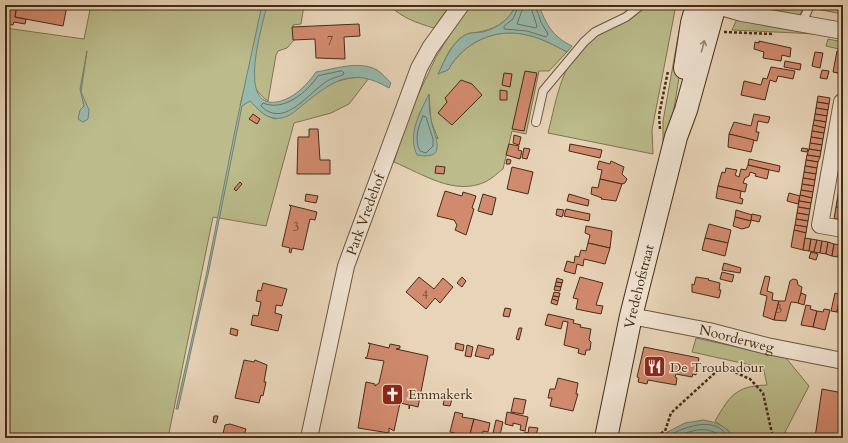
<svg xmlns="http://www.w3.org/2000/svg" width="848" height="443" font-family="Cardo,serif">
<rect width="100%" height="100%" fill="#e8d4b8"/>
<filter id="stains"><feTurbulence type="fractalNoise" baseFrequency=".005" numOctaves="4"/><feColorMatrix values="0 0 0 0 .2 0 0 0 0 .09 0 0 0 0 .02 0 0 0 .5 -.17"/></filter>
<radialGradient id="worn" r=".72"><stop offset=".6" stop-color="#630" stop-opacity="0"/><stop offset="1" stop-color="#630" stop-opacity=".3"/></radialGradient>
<g fill="#bbbb8b" stroke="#807450" fill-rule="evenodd">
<path d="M91 5H304L301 24 293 25 294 40 287 48 278 51 276 55 268 101C258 95 256 86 247 79L240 105 250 101C258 108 265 117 276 119 304 100 333 73 369 78L349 104 331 113 294 123 266 226 213 217 168 438H5V28L84 39Z"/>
<path d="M389 5H450L434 28C417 23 402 18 389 5Z"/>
<path d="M469 5H516C510 19 498 28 483 31 478 33 470 32 465 35 451 43 445 59 439 73L448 70C463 43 495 27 527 35 541 38 554 45 567 52L549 71H539L526 134 512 131 503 169C497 173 492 179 485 182 454 196 423 174 394 162L409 114 437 55ZM429 95 431 121 438 139 418 117Z"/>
<path d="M645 5H676L652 130 653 154 548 133C557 97 562 57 596 36 612 26 633 20 645 5Z"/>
<polygon points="741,5 803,6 805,5 799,16"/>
<polygon points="817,5 843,10 843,14 816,9"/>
<polygon points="737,19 818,34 732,30"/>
<polygon points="680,26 687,28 672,121 663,161 663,121"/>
<polygon points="828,39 843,42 843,50 826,46"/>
<path d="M696 338 786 358 809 386 782 438H734L730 432 715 421C730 396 735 386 767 385L764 371 755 366 692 352Z"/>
</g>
<g fill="#97b8ac" stroke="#768070">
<path d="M262 5H267C263 24 234 114 281 101 295 97 308 84 316 72 335 69 359 60 377 70 382 73 387 79 391 83L389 88C350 65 330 83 299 108 292 114 284 120 274 118 264 117 257 108 250 101L242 106 209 270 178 409H176L206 276 235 130Z"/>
<path d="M516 5H539C546 25 553 37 572 46L567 52C554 45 541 38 527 35 495 27 463 43 448 70L438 74C445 60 451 44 465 35 470 32 477 33 483 32 498 28 510 19 516 5Z"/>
<polygon points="820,5 843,6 843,10 820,7"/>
<polygon points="87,51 81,92 89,110 88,119 83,122 78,119 80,110 84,106 80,89"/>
<path d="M429 94C429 102 429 111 431 119 433 135 450 161 417 155 407 134 420 113 429 94Z"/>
<path d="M703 420C716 422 727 426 734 438H656L685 423Z"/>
</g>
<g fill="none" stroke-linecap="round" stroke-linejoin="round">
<g stroke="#6e7260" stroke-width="1">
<polyline points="519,5 513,19 504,26 504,29 527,31 546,37 548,34 541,22 535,5"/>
<polyline points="524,5 517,24 536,28 537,26 530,5"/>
<path d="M342 71 344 73 343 75C336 77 329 79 323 84 305 97 283 128 261 106L263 103C284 112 307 92 318 76Z"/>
<path d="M423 116 426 117 433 139V146L426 153 420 151C414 140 418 127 423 116Z"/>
<path d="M664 438C682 428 715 413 729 438"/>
<path d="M674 438C691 430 708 424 723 438"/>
</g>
</g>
<g fill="#d28a6e" stroke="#452c15">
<polygon points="5,5 17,5 15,17 26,19 25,24 14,22 13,25 5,24"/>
<polygon points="17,5 67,6 63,26 15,17"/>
<polygon points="359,24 360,36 344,37 345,59 316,58 315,39 293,40 292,27"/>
<polygon points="759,41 791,48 790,57 782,55 781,61 763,58 764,52 754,49 755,42 759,43"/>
<polygon points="837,51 843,52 843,74 833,72"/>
<polygon points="815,52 823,53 820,68 812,66"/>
<polygon points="785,61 801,64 800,70 784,67"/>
<polygon points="771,67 795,71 793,79 778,76 776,82 770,80 765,100 741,95 744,81 761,85 763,78 767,79"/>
<polygon points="822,70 829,71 827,79 820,78"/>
<polygon points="525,71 537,73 524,131 512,129"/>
<polygon points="504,73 512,74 510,87 502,85"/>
<polygon points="461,80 472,84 482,95 452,125 438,113 447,102 445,98"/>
<polygon points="500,90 507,91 507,100 500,100"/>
<polygon points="818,96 830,98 829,104 817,102"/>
<polygon points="817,102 829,104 828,110 816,108"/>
<polygon points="816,108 828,110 827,116 815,114"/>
<polygon points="253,114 260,119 257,124 249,119"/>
<polygon points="754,114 770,117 768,123 758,121 756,132 759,132 757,141 729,134 734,122 751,126"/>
<polygon points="815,114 827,116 826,122 814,120"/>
<polygon points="814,120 826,122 825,128 813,125"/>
<polygon points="813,125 825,128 824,133 812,131"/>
<polygon points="309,129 318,129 320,160 330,160 330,174 297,174 298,137 309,137"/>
<polygon points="812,131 824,133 823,139 811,137"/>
<polygon points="729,134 754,140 751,152 728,147"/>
<polygon points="514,135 521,137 519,145 513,143"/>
<polygon points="811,137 823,139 822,145 810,143"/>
<polygon points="810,143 822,145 821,151 809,149"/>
<polygon points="509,144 519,146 518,150 522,151 520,159 506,155"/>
<polygon points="570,144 602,150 600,158 569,151"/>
<polygon points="524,148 530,149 527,159 522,158"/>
<polygon points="802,148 808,149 807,152 801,151"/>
<polygon points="809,149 821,151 820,157 807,155"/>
<polygon points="807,155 820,157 818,162 806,160"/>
<polygon points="507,159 511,160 510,164 506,164"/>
<polygon points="749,159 780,166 779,172 748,165"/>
<polygon points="806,160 818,162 817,168 805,166"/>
<polygon points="599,161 610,164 611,161 624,167 622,174 627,179 625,183 622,184 600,179 602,170 597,169"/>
<polygon points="748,165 769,170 767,179 755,176 756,174 750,172 749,176 745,178 743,183 747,184 745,192 718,186 722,172 725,173 726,168 737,170 735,175 739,177 741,169 746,170"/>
<polygon points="436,166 445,167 444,174 435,173"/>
<polygon points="805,166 817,168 816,174 804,172"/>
<polygon points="512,167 533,172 528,194 507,189"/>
<polygon points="804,172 816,174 815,180 803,178"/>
<polygon points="840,177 843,177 843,183 839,183"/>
<polygon points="803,178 815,180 814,186 802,184"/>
<polygon points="600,179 622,184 616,201 601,199 602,198 591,194 592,187 598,188"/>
<polygon points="240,182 242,184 236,191 234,189"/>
<rect x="839" y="183" width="4" height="6"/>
<polygon points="802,184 814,186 813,192 801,190"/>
<polygon points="718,186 741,191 740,198 743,199 742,204 716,198"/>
<polygon points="839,189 843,189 843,195 838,195"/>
<polygon points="801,190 813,192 812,198 800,195"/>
<polygon points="445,191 462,196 463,192 476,196 472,208 474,209 466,235 455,230 457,225 454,220 437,216"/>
<polygon points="789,193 800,196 798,204 787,201"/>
<polygon points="306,194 318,196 316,203 305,201"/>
<polygon points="483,194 496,198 492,215 478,211"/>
<polygon points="569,194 589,200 588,206 567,201"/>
<polygon points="800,195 812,198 811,203 799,201"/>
<polygon points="838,195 843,195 843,202 837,201"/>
<polygon points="799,201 811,203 810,209 798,207"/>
<polygon points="837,201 843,202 843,208 836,207"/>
<polygon points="289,205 317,212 315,220 310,219 303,250 292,248 291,253 289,252 290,248 282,246 291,207"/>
<polygon points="798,207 810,209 809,215 797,213"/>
<polygon points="836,207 842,208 840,219 834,219"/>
<polygon points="842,208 843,208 843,220 840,219"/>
<polygon points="557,209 564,210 562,217 556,215"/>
<polygon points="566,209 590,214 589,221 564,216"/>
<polygon points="736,210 752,215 751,221 735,217"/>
<polygon points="797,213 809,215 808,221 796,219"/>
<polygon points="752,214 761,216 759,222 751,220"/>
<polygon points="735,217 751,221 749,227 742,229 733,226"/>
<polygon points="796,219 808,221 807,227 795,225"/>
<polygon points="709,224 731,230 728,243 705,238"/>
<polygon points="795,225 807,227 806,233 794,230"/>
<polygon points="586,226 612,231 610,248 588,243 590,235 585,233"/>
<polygon points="794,230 806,233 803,250 791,247"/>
<polygon points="705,238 728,243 725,256 702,250"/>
<polygon points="805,238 811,239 809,251 803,250"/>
<polygon points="811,239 817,240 814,252 809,251"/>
<polygon points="817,240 822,241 820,253 814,252"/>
<polygon points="822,241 828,242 826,254 820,253"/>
<polygon points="828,242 834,244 832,256 826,254"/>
<polygon points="588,243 610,248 605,264 584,259 583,266 577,264 575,274 564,271 567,261 574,263 575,256 579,257 581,250 586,251"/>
<polygon points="834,244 840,245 838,257 832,256"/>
<polygon points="840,245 843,245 843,258 838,257"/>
<polygon points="811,252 818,254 816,260 809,258"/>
<polygon points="724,263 741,268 740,273 722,270"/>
<polygon points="722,272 734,275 732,282 720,279"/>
<polygon points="765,276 770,277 767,291 773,293 772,300 779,301 774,320 763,316 767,296 760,294"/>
<polygon points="419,277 434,289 443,278 453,287 440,303 435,298 426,309 406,292"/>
<polygon points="462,277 466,281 462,287 457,283"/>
<polygon points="580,277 603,283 596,305 603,306 601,314 576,309 578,299 573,298"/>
<polygon points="696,277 709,279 708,280 720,283 719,290 721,290 719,298 692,292 692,284 694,285"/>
<polygon points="557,278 563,280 562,283 556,282"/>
<polygon points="793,279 797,280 798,285 802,287 799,303 791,302 786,321 774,320 779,301 785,301 790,281"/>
<polygon points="556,282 562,283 561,287 555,286"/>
<polygon points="263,283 287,289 282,306 276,305 275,313 282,315 278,331 251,325 253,315 258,316 261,302 256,301 258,290 261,291"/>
<polygon points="555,286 561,287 560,291 554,290"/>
<polygon points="554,292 560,293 559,297 553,296"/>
<polygon points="801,293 806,295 804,305 798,303"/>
<polygon points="835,293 840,295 837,312 831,311"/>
<polygon points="840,295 843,295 842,313 837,312"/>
<polygon points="553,296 559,297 558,301 552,299"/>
<polygon points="552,299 558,301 557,305 551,303"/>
<polygon points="806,305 811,306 810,309 817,311 813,327 801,325"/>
<polygon points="505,308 511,309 509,317 503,316"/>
<polygon points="824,309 830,310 825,330 813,327 817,311 823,312"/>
<polygon points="548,314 574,320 573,323 581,325 580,327 591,329 589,340 591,342 590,350 586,350 585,355 578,353 579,349 564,345 568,322 563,321 561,329 545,325"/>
<polygon points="843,320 843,334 840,333"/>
<polygon points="231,328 238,330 237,336 230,334"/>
<polygon points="519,328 522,328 519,340 516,339"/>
<polygon points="368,343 389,348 390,344 400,346 400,348 396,349 428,356 418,407 410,405 409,409 409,405 400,403 394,431 389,428 389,433 358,428 366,382 375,384 375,386 379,383 384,361 365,358 367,357 370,344"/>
<polygon points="456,343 464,345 463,351 455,349"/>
<polygon points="467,345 473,347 471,357 465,356"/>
<polygon points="478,345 494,349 493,355 490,355 489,359 475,356"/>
<polygon points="644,347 699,358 696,375 693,374 692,377 676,374 675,377 677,378 676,385 648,380 647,384 638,382 639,378 637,377"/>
<polygon points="244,360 254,362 255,360 267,365 264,382 266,382 263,396 261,395 259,403 235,398"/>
<polygon points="558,378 578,383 576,394 578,394 573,411 550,406 552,398 548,398 550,389 555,389"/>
<polygon points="822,389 843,393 843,438 815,438"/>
<polygon points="446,392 455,394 454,399 446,397"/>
<polygon points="445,397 452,399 450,406 443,405"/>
<polygon points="514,398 526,400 523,414 511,412"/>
<polygon points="455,412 463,414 462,417 474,419 469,438 457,437 458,434 450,432"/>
<polygon points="507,412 528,417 525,431 520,430 521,425 513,423 513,426 505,424"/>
<polygon points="214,416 218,416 216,423 213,422"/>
<polygon points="474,419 490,423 488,432 483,431 481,438 469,438"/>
<polygon points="496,420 503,422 500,435 493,433"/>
<polygon points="230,424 246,429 243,438 222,438 225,425"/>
<polygon points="529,427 538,428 536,435 542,437 542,438 521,438 521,436 524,436 525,432 528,433"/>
</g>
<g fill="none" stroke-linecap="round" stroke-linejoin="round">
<defs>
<g id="service">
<polyline points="802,23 810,5"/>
<polyline points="536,122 543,91 584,42 595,32 626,17 641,5"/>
</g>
<g id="minor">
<polyline points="714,5 742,13 843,31"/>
<polyline points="842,102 820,225 843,229"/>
<path id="s1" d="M631 316 709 331 767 346 843 361"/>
<path id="s2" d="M309 438 346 266 419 68 430 48 461 5"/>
</g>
<g id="secondary">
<polyline points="685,68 692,23 697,5"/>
<path id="s3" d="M606 438 631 316 676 137 686 110 715 5"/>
</g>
</defs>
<use href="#service" stroke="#6e563e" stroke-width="10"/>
<use href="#minor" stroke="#6e563e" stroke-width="18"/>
<use href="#secondary" stroke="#452c15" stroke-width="24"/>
<g stroke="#452c15" stroke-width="2.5" stroke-dasharray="3 2" stroke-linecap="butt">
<polyline points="724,32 773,34"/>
<polyline points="660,129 659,115 668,71"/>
<polyline points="652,438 665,431 671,413 717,371 730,370 750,379 763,393 773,438"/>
</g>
<use href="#service" stroke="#f0e3d1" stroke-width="8"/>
<use href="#minor" stroke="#f0e3d1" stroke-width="16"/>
<use href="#secondary" stroke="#f0e3d1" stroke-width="22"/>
</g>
<defs><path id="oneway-shaft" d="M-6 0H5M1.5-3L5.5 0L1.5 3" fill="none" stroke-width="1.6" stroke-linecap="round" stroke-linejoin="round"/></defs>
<use stroke="#9a8873" href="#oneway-shaft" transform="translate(703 46) rotate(-75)"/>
<defs>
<symbol id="restaurant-square" viewBox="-11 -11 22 22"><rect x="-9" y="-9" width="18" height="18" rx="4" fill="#8f2418" stroke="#f0e3d1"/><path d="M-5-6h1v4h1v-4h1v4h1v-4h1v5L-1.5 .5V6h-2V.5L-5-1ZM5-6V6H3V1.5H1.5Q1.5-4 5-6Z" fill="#fff"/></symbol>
<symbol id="church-square" viewBox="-11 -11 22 22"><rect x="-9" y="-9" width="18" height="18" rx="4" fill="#8f2418" stroke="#f0e3d1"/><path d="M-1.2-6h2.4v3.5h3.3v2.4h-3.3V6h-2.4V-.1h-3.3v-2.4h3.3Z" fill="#fff"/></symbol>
</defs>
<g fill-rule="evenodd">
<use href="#restaurant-square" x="642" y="354" width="25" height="25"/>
<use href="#church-square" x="380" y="382" width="25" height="25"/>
</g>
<g text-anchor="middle" stroke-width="3" stroke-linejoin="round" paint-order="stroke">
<g font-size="12" fill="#68442b">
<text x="330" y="45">7</text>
<text x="296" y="231">3</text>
<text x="425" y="299">4</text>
<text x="779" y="313">3</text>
</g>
<g font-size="14" fill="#452c15" stroke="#f0e3d1">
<text dy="5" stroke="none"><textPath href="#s2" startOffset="231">Park Vredehof</textPath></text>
<text dy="5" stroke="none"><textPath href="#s3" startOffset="155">Vredehofstraat</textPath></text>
<text dy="5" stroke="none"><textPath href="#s1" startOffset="108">Noorderweg</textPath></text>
</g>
<g font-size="14" fill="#452c15" stroke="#f0e3d1" text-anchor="start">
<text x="670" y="372">De Troubadour</text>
<text x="408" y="399">Emmakerk</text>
</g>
</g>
<rect width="848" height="443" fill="none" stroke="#e8d4b8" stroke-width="20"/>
<rect x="6" y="6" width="836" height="431" fill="none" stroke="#452c15" stroke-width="2"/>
<rect x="10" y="10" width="828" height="423" fill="none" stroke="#452c15"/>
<rect width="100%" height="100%" filter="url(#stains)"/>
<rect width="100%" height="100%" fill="url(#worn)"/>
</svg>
